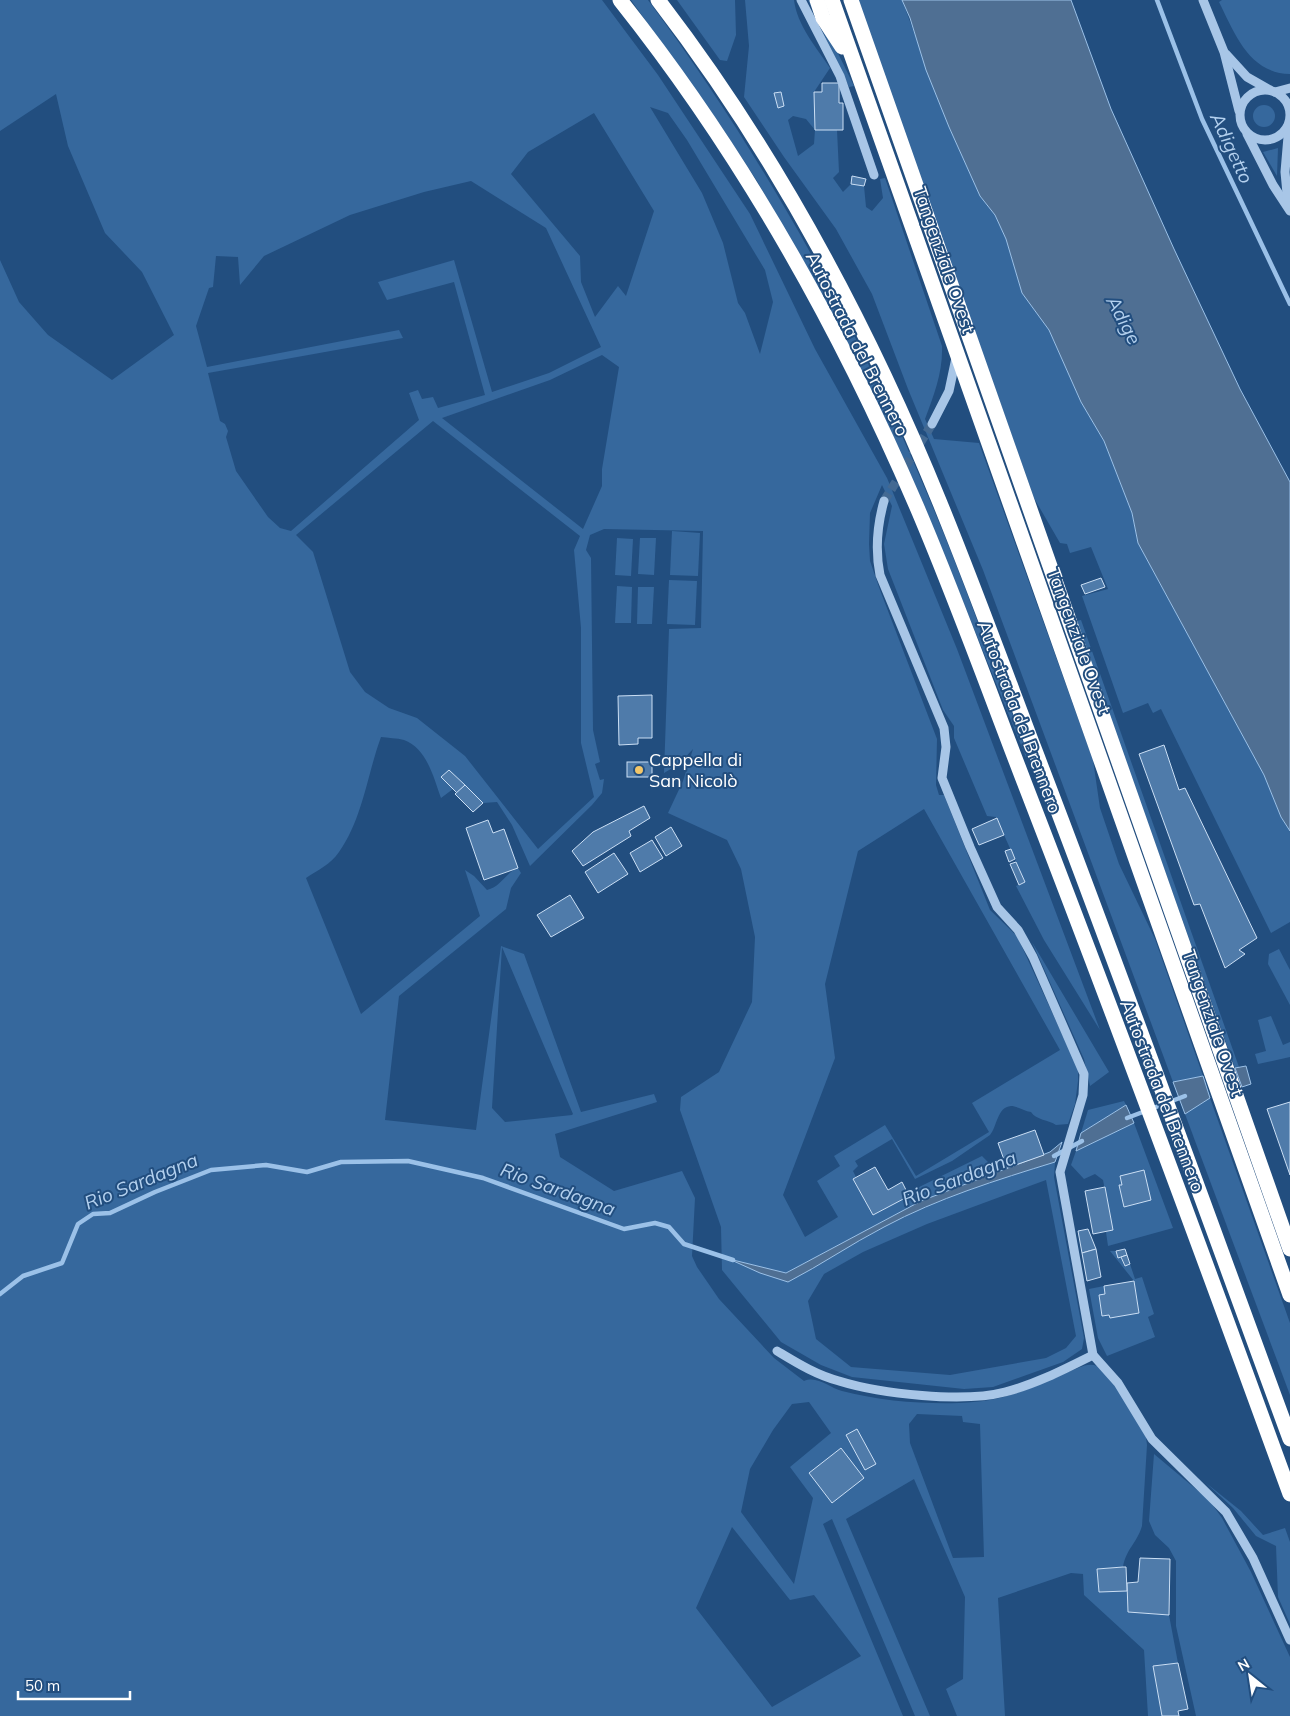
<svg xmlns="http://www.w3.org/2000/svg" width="1290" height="1716" font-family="Mulish,sans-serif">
<rect width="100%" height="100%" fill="#224e7f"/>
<g fill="#36689d" fill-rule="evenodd">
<path d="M0 0H602L658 75 750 214 815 349 887 478 957 649 1100 1030 1044 940 1016 886 1025 882 996 817 987 816 954 738V726L943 710 888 569 884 544 892 506 882 485 870 513 869 544 870 561 880 590 937 739 936 785 939 795H944L990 910 1017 936 1078 1069V1081L1075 1104 1068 1124 1056 1125C1049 1120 1036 1120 1031 1112 1024 1111 1017 1106 1011 1106 997 1107 997 1127 990 1135L952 1161 915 1179 892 1139 855 1161 858 1166 853 1171 856 1177 854 1179 873 1215 909 1196 907 1193 982 1156 997 1171 921 1201 786 1273 732 1260 788 1281C821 1265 851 1244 884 1227 938 1198 997 1180 1055 1162L1054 1177 1084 1338 1082 1349 1063 1362 993 1387 964 1389 852 1377 821 1365 781 1342 722 1270 721 1227 680 1110 681 1097 719 1072 752 1002 755 937 741 869 727 840 668 813 683 781 693 749 679 764 664 773 669 629 701 628 703 531 604 529 590 535 586 550 591 558 593 730 600 762 595 764 600 780 604 779 602 793 592 805 530 866 512 825 497 802 483 803 449 770 441 777 453 789 441 798C434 779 427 748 404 740 397 738 388 738 381 737 367 775 363 818 339 852 331 864 318 870 306 878L361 1014 480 916 465 870 474 876 487 890C501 887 506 872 518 868L521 873 511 888 506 909 399 996 385 1120 476 1130 501 946 524 954 581 1112 654 1094 657 1102 555 1134 560 1157 614 1191 682 1171 695 1198 692 1256 697 1267 719 1299 774 1358 804 1381C817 1375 830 1388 842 1391 880 1401 921 1404 959 1403 1004 1401 1028 1390 1068 1372 1077 1369 1087 1362 1097 1366 1113 1372 1137 1421 1146 1437L1147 1445 1142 1526C1137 1543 1126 1549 1123 1567L1097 1569 1099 1592 1127 1591 1128 1612 1169 1615 1178 1663 1153 1666 1162 1716H1148L1144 1650 1084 1595 1083 1574 1071 1573 998 1598 1005 1716H957L946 1689 963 1679 965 1597 914 1479 846 1519 930 1716H915L832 1519 823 1524 903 1716H0V260L19 302 48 335 112 380 174 335 142 272 105 233 68 146 56 94 0 131ZM650 107 668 113 687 140 765 270 773 302 760 354 745 313 738 303 723 243 702 193ZM594 113 654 211 626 296 618 286 595 317 581 282 580 256 511 174 528 152ZM471 181 546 228 601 347 549 373 492 392 454 260 378 282 387 300 454 282 485 395 438 408 433 397 422 399 418 390 409 393 419 420 291 531 280 528 268 517 236 471 226 437 228 431 225 424 220 421 208 373 403 338 399 330 207 367 196 326 209 288 213 287 216 256 238 257 240 285 264 256 350 215 424 192ZM602 355 619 367 602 469V486L583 529 442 418 550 380ZM433 421 580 536 574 550 581 628V743L594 797 538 849 465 756 417 718 389 708 365 692 350 672 313 552 296 535ZM924 809 1060 1050 972 1103 989 1132 916 1176 885 1125 834 1156 840 1166 817 1181 838 1217 805 1237 783 1195 835 1058 825 984 858 851ZM502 947 573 1114 572 1115 505 1122 492 1108ZM1046 1180 1076 1336 1066 1348 1046 1358 950 1375 851 1367 816 1339 808 1301 824 1274 863 1252 927 1224ZM809 1402 831 1433 790 1467 813 1498 794 1584 741 1512 750 1469 773 1430 792 1404ZM917 1414 962 1416 963 1422 980 1424 984 1557 953 1558 910 1443 909 1424ZM732 1527 790 1600 814 1595 861 1656 772 1707 696 1608Z"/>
<path d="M631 0H648C760 151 853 318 926 491 962 575 992 662 1025 747L1027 760 924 505 883 414 835 318 757 181 721 126Z"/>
<polygon points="677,0 735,0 736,35 727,61 720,60"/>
<path d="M745 0H794C797 25 816 47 830 68L814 92 815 130H837L839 172 833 178 843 192 851 184 864 186 866 207 872 211 883 198 880 179 885 178 942 346C943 372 934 395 925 419L934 439 979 443 1093 760 1100 808 1119 864 1155 939 1203 1076 1173 1082 983 570 908 389 872 294 836 229 784 157 744 97 749 46ZM793 116 806 119 815 130 814 144 798 156 788 120Z"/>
<polygon points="808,0 812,0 854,86 849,87"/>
<polygon points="857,0 902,0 949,127 980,196 995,215 1006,239 1022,293 1049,330 1081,402 1104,441 1132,513 1138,543 1264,775 1281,817 1290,831 1290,922 1271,933 1161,709 1153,713 1148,703 1123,713 1082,596 1108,589 1091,547 1070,553 1067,544 1060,543 1034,498"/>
<path d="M1222 0H1290V74C1249 73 1235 34 1219 2Z"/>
<circle cx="1264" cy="116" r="11"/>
<polygon points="1278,148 1277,176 1263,152"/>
<polygon points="672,531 700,533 698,576 670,575"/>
<polygon points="617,538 633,539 631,576 615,575"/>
<polygon points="640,538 656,538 654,575 638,574"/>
<polygon points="669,580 697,581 695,625 667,624"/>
<polygon points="617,586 632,587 631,623 615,623"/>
<polygon points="638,587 654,587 652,624 637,624"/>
<polygon points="1081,620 1239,1067 1235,1068 1076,621"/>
<polygon points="1032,942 1109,1072 1090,1086 1084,1059"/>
<polygon points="1279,949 1290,970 1290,1005 1268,964 1269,954"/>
<polygon points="1271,1016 1283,1045 1290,1042 1290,1057 1258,1064 1255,1054 1266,1051 1258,1020"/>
<polygon points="1210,1098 1290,1323 1290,1395 1185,1114"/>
<polygon points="1124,1101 1126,1105 1081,1133 1088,1110"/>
<polygon points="1134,1123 1173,1228 1108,1246 1106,1232 1113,1230 1103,1180 1095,1174 1084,1179 1071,1165 1076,1151"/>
<polygon points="1110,1251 1116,1251 1121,1257 1124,1266 1130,1264 1135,1279 1142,1277 1154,1314 1148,1317 1155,1337 1107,1356 1098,1338 1089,1289 1104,1286 1105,1294 1099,1296 1102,1316 1109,1315 1110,1318 1139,1313 1134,1281"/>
<polygon points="1154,1454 1209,1500 1222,1518 1251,1572 1290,1657 1290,1716 1196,1716 1176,1626 1176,1561 1169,1548 1155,1535 1149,1521"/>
<polygon points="1206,1483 1241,1511 1263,1535 1285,1528 1290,1542 1290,1624 1278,1597 1276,1546 1256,1536 1233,1508"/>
</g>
<g fill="#4f6f93" stroke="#9bc1e8">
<polygon points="902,0 1071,0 1111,109 1174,249 1240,389 1290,482 1290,831 1281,817 1264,775 1138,543 1132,513 1104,441 1081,402 1049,330 1022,293 1006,239 995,215 980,196 949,127 926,70 910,18"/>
<polygon points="1246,1066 1251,1084 1242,1087 1235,1068"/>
<polygon points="1203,1076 1210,1098 1185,1114 1173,1082"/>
<polygon points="1126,1105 1134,1123 1076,1151 1081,1133"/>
<path d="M1062 1142 1055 1162C997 1180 938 1198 884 1227 851 1244 821 1265 788 1282L760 1273 729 1259 786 1273 921 1201 1050 1152Z"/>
</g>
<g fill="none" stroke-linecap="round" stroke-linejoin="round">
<g stroke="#9bc1e8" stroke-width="4.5">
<polyline points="1157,0 1202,119 1290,304"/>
<polyline points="1127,1118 1185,1096"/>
<polyline points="1054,1156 1082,1141"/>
<polyline points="0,1294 23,1276 62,1263 78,1224 93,1214 110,1213 155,1192 211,1170 266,1165 307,1172 341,1162 408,1161 483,1178 624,1229 655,1223 669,1227 684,1244 733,1260"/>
</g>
</g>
<g fill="#4f7baa" stroke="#cbdff5">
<polygon points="822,83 839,83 839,103 843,103 843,130 815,130 814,92 822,92"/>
<polygon points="781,92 784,106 778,108 774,93"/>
<polygon points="852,176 866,179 864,186 851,184"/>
<polygon points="1101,578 1105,587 1085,594 1081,585"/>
<polygon points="652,695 652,738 638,738 638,744 619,745 618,696"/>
<polygon points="1164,745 1179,790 1185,788 1257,938 1239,950 1245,954 1225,968 1200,904 1194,905 1139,754"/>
<rect x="627" y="762" width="25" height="15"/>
<polygon points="449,770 465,785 457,793 441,777"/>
<polygon points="465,785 483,803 473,812 455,794"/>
<polygon points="644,806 650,818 629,831 631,836 583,866 572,851 593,832"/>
<polygon points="997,818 1004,835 979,845 972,829"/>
<polygon points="488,820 493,833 504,829 518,868 484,880 466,828"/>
<polygon points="671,827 682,846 666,856 655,837"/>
<polygon points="652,840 663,858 640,872 630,853"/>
<polygon points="1011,849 1015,859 1009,862 1005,851"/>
<polygon points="614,853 628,874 598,893 585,872"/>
<polygon points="1016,862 1025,882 1019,885 1010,864"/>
<polygon points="570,895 584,918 551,937 537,915"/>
<polygon points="1290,1102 1290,1175 1267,1109"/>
<polygon points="1035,1130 1044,1155 1007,1168 998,1143"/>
<polygon points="875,1167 888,1190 902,1182 909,1196 873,1215 853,1179"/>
<polygon points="1144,1170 1151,1200 1124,1207 1119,1185 1122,1185 1120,1176"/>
<polygon points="1105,1187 1113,1230 1093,1234 1085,1191"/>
<polygon points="1088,1229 1096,1249 1082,1253 1078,1231"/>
<polygon points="1096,1249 1101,1277 1087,1281 1082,1253"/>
<polygon points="1125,1249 1127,1255 1118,1258 1116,1251"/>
<polygon points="1127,1255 1130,1264 1125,1266 1121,1257"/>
<polygon points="1134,1281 1139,1313 1110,1318 1109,1315 1102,1316 1099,1295 1105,1294 1104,1286"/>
<polygon points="857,1429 876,1464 865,1470 846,1435"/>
<polygon points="841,1448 864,1478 832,1503 809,1473"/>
<polygon points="1140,1558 1170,1559 1169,1615 1128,1612 1127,1583 1138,1582"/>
<polygon points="1123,1567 1126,1567 1127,1591 1099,1592 1097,1569"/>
<polygon points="1178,1663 1188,1709 1178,1711 1179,1716 1162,1716 1153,1666"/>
</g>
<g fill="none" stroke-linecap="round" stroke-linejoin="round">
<polyline stroke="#436992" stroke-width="9" stroke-dasharray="9 4.5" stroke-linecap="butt" points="884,501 932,424"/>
<g stroke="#a8c6e7" stroke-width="9">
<polyline points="801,0 840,76 874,175"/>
<polyline points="1203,0 1224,52 1239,111"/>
<polyline points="1226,54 1247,77 1270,90"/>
<circle cx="1265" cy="115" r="25"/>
<polyline points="1275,92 1290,88"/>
<polyline points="1247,134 1273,185 1290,211"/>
<polyline points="1288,204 1285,172 1289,125"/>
<polyline points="932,424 949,391 956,358"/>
<path d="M884 501C877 526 875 550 880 575L944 728 946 747 942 778 970 847 997 907 1018 930 1033 957 1084 1074 1083 1095 1060 1172 1093 1355 1118 1383 1152 1439 1226 1512 1253 1558 1290 1640"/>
<path d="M777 1351C797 1363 816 1375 839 1381 881 1394 963 1403 1005 1392 1036 1384 1065 1369 1093 1355"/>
</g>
<g stroke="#fff" stroke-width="15">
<path d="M620 0C741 152 839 326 916 505 958 603 994 705 1033 805 1121 1033 1206 1263 1290 1494"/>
<path d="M658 0C775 152 868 326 940 503 973 584 1003 666 1034 748 1122 977 1205 1208 1290 1439"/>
<polyline points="817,0 823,18 842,47"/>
<polyline points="832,0 1290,1295"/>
<polyline points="851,0 1290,1249"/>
</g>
</g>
<circle fill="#f2c66a" stroke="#224e7f" stroke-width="2" cx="639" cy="770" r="5"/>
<g text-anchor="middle" stroke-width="4" stroke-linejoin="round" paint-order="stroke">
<g font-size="18" fill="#fff" stroke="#224e7f">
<text transform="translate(944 260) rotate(71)" y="6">Tangenziale Ovest</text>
<text transform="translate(857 344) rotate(63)" y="6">Autostrada del Brennero</text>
<text transform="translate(1079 641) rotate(70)" y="6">Tangenziale Ovest</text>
<text transform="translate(1019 717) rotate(69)" y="6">Autostrada del Brennero</text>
<text transform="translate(1213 1023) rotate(71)" y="6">Tangenziale Ovest</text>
<text transform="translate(1162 1096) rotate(69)" y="6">Autostrada del Brennero</text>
</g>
<g font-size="18" fill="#fff" stroke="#224e7f" text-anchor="start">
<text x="649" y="766">Cappella di<tspan x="649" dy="21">San Nicolò</tspan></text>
</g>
<g font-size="19" font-style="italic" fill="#b3d0ee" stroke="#224e7f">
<text transform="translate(1232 148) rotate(65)" y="7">Adigetto</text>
<text transform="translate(1124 320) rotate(62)" y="7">Adige</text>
<text transform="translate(959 1178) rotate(-21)" y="7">Rio Sardagna</text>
<text transform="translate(141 1181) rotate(-22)" y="7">Rio Sardagna</text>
<text transform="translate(558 1189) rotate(20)" y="7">Rio Sardagna</text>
</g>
</g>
<g transform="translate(1250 1676) rotate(330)" stroke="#224e7f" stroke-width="4" paint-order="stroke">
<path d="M0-4L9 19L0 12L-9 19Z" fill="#ffffff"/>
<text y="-8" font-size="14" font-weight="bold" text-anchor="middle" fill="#ffffff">N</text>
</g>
<path d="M18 1691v8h112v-8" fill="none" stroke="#ffffff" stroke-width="2.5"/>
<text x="25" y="1691" font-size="15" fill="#ffffff" stroke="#224e7f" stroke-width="4" paint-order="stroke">50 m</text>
</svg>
